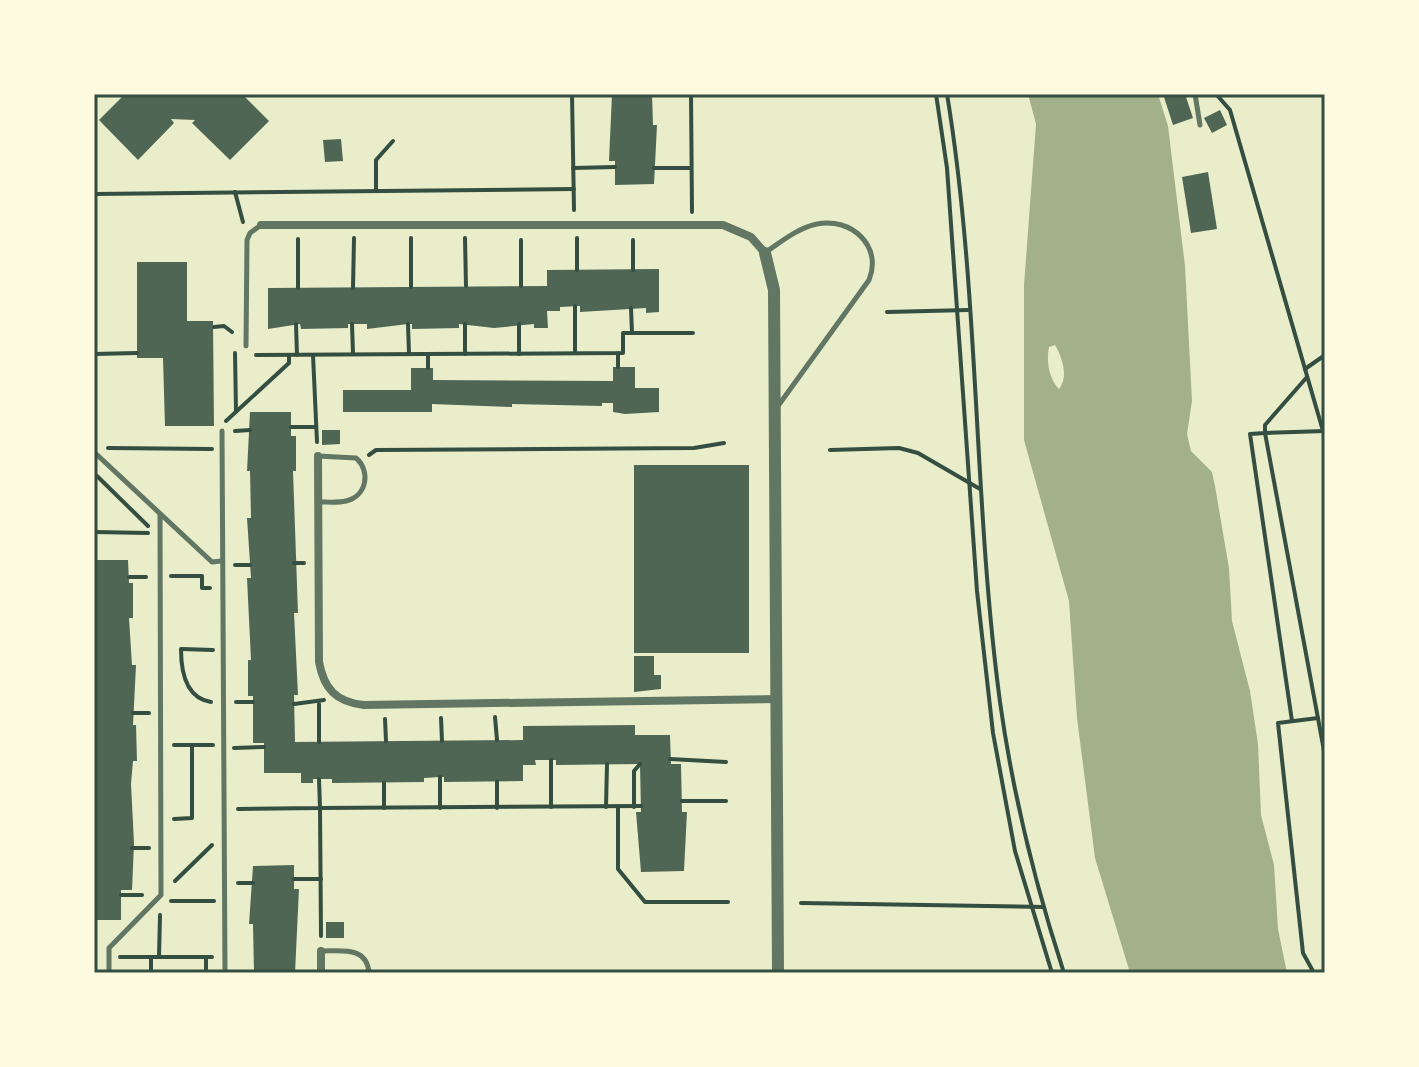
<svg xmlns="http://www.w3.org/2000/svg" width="1419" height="1067" font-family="'IBM Plex Sans',sans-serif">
<rect width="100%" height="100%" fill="#e9edc9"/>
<path fill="#a3b18a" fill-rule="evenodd" d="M1028 94H1158L1168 126 1185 266 1192 401 1187 434 1191 451 1212 472 1215 486 1229 568 1232 621 1250 691 1258 744 1261 815 1274 865 1278 929 1287 973H1130L1095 858 1077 718 1069 601 1024 440V285L1036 124ZM1055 345C1062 357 1069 377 1059 389 1049 379 1046 361 1049 347Z"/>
<g fill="#4f6655">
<polygon points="125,94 242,94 269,121 230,160 192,123 195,120 171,119 174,123 138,160 99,120"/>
<polygon points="612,94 652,94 653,125 657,125 654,184 615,185 615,161 609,161"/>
<polygon points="1163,94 1185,94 1193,118 1173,125"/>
<polygon points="1220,110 1227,125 1212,133 1204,118"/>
<polygon points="341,139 343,161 325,162 323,140"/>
<polygon points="1208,172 1217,229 1191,233 1182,177"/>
<polygon points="137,262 187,262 187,321 213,321 214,426 165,426 163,358 137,358"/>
<polygon points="659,269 659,312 646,313 646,308 580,312 580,306 560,307 560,311 547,311 548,328 534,328 534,324 494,328 459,324 459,328 412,329 412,324 408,324 367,329 367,324 348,324 348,328 301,329 300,324 268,329 268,288 547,286 547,270"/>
<polygon points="613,367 635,367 635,388 659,388 659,412 625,414 613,412 613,403 602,403 602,406 512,404 512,407 432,404 432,412 343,412 343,390 411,390 411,368 433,368 433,380 613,381"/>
<polygon points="250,412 291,412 291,436 296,436 296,471 293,471 298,613 294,613 298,695 294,695 295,742 523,740 523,726 635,725 635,735 670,735 671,764 681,764 682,812 687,812 684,871 641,872 636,812 641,812 640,764 556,765 556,760 535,760 536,765 523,765 523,781 444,782 444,777 440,777 424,778 424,782 332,783 332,779 313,779 313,783 301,783 301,773 264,773 264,743 253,743 253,696 248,696 248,660 251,660 247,578 251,578 247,518 251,518 250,471 247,471"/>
<polygon points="322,430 340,430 340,444 322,445"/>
<rect x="634" y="465" width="115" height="188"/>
<polygon points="94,560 128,560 129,583 133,583 133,618 129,618 132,665 136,665 133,725 136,725 137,761 133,761 131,784 134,843 132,890 121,890 121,920 94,920"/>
<polygon points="634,656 654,656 654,675 661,675 661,689 634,692"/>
<polygon points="294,865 294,889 299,889 295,973 254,973 253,924 249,924 253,866"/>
<rect x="326" y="922" width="18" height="16"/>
</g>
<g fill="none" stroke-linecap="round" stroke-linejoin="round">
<g stroke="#344e41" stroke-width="4">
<polyline points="572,94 574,210"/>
<polyline points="691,94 692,212"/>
<polyline points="936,94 947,168 977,591 993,733 1015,851 1052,973"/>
<path d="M947 94C980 295 973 501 1000 702 1013 795 1035 884 1064 973"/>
<polyline points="1216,94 1230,110 1323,431"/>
<polyline points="573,168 615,167"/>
<polyline points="654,168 691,168"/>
<polyline points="376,191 376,160 393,141"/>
<polyline points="235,192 243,222"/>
<polyline points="94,194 574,189"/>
<polyline points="411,238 411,287"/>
<polyline points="465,238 466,286"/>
<polyline points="577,238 577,270"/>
<polyline points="298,239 298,288"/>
<polyline points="521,240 521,286"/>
<polyline points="633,240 633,270"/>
<polyline points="353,288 354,238"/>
<polyline points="575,306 575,353"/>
<polyline points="631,308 632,333"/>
<polyline points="887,312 968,310"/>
<polyline points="296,324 297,355"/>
<polyline points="352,324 353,354"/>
<polyline points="408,324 409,354"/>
<polyline points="465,324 465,354"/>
<polyline points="519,324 519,354"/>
<polyline points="214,327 224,326 232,332"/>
<polyline points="235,353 236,411"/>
<polyline points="94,354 137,353"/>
<polyline points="428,354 428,368"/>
<polyline points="256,355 623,353 623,333 693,333"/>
<polyline points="313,355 317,442"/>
<polyline points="618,367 618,353"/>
<polyline points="1305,369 1325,355"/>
<polyline points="226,421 289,363 289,355"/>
<polyline points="291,427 316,427"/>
<polyline points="235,431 250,430"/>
<polyline points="1325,431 1265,433 1325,756"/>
<polyline points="108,448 212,449"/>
<polyline points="830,450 899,448 918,453 980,489"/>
<polyline points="369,455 376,450 694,448 724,443"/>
<polyline points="97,476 148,526"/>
<polyline points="94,532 148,533"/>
<polyline points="294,563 304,563"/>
<polyline points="235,565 250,565"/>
<polyline points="171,576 202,576 202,588 210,588"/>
<polyline points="129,577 146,577"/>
<path d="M181 649C181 670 185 698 211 702"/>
<polyline points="182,649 213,650"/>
<polyline points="236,702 253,702"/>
<polyline points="294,704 324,700"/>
<polyline points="319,704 319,742"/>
<polyline points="133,713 149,713"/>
<polyline points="495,717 497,740"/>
<polyline points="441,718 442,741"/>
<polyline points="385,719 386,741"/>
<polyline points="1292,721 1250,434 1265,433 1265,425 1307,377"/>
<polyline points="174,745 213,745"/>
<polyline points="234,748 264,747"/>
<polyline points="670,759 726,762"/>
<polyline points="440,777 440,808"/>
<polyline points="497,781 497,808"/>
<polyline points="682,801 726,801"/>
<polyline points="551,807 551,760"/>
<polyline points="606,807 607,764"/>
<polyline points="618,807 618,869 645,902 728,902"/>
<polyline points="634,807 634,771 640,764"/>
<polyline points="384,808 384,783"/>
<polyline points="238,809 320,808 319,779"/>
<polyline points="174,819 192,818 192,745"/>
<polyline points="132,848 149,848"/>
<polyline points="294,879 321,879"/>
<polyline points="175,881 212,845"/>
<polyline points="238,883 253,883"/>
<polyline points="121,895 142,895"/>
<polyline points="171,901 214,901"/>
<polyline points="801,903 1043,907"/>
<polyline points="321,936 320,808 641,806"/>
<polyline points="120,957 212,957"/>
<polyline points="151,957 151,973"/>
<polyline points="159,957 160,915"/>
<polyline points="206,957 206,973"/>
<polyline points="1314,973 1303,953 1278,723 1318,718"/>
</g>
<g stroke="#617663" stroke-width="5">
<polyline points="1195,94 1200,125"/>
<path d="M766 252C782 241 798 228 817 224 851 217 883 246 869 280L778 406"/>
<polyline points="246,346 247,240 250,233 261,225"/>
<polyline points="222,431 225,973"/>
<polyline points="94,452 212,562 221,561"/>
<path d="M318 456 356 458C371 471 367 496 346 501 338 503 328 502 319 502"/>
<path d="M321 951C341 951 367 946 369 973"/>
<polyline points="109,973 109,948 161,895 160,514"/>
</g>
<g stroke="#617663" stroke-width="8">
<polyline points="261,225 723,225 751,237 765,253"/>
<path d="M318 456 319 662C324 689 336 702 364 705L776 699"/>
<polyline points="321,973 321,951"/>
</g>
<polyline stroke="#617663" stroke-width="12" points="765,253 774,290 778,973"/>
</g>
<rect width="1419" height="1067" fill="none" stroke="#fefae0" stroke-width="192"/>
<rect x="96" y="96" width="1227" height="875" fill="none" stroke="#344e41" stroke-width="3"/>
</svg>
